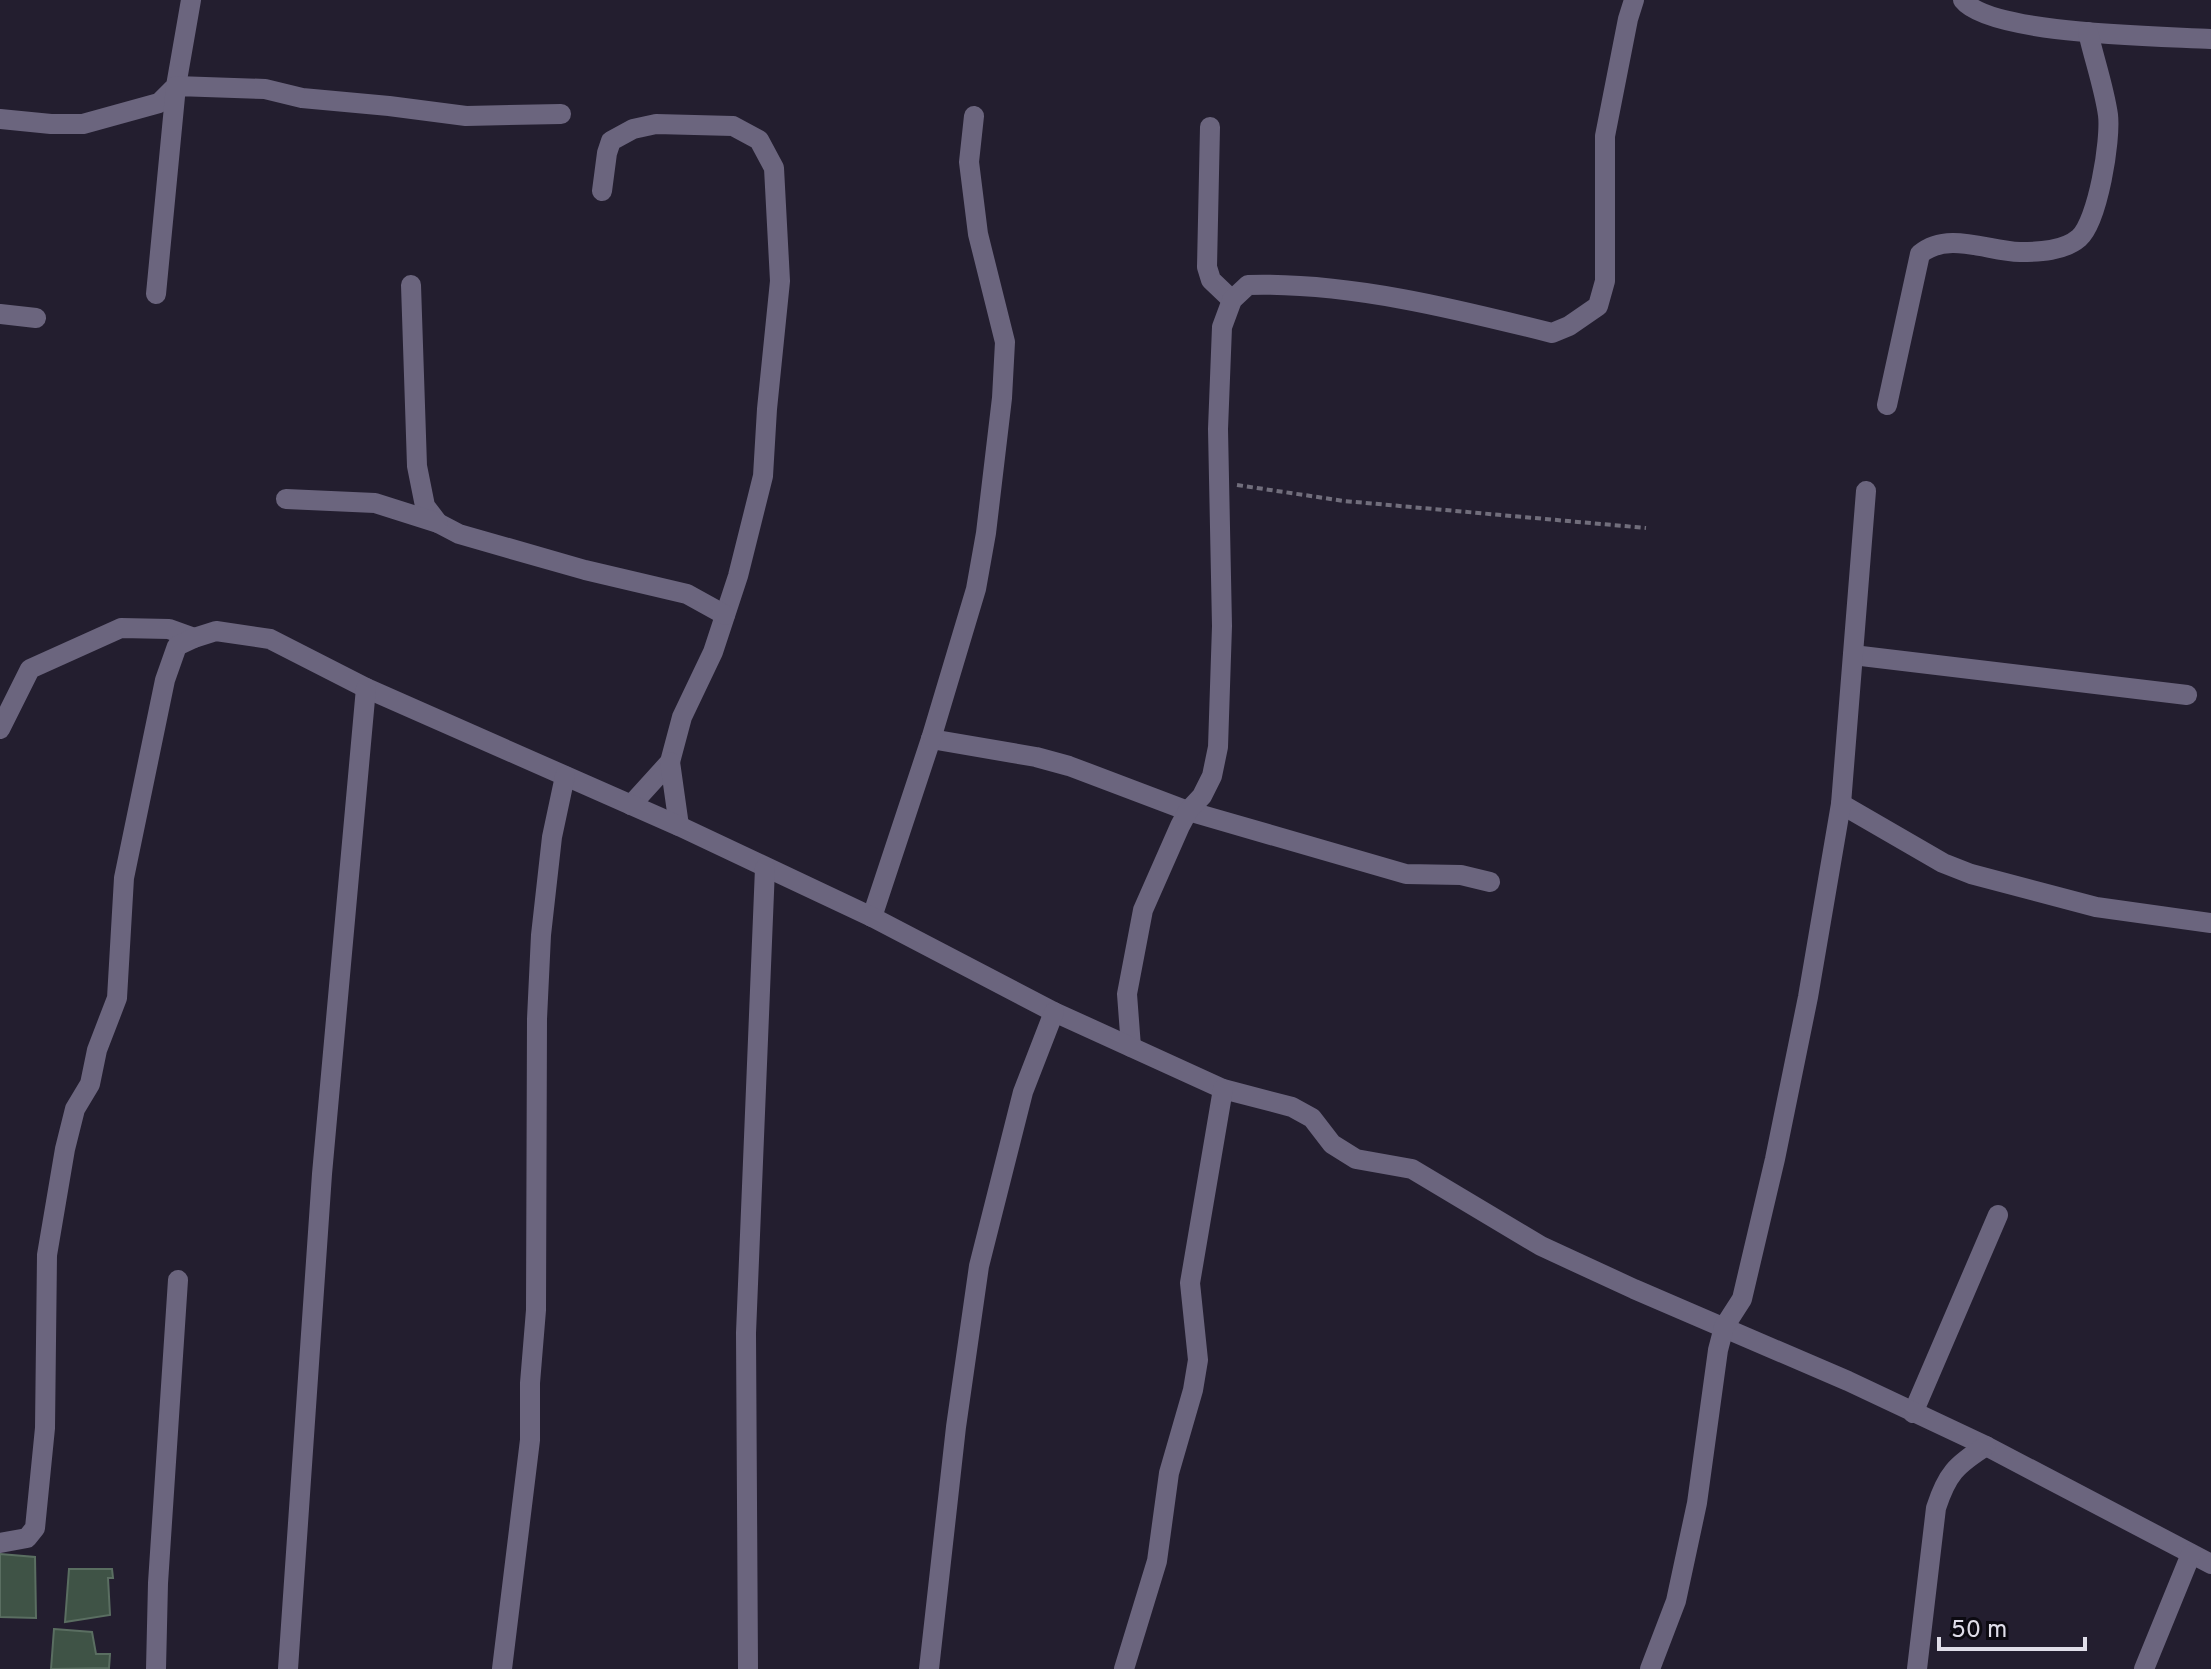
<svg xmlns="http://www.w3.org/2000/svg" width="2211" height="1669" font-family="Overpass,sans-serif">
<rect width="100%" height="100%" fill="#231e2f"/>
<g fill="#3f5346" stroke="#5a6e61" stroke-width="2">
<polygon points="0,1554 35,1557 36,1618 0,1617"/>
<polygon points="69,1569 112,1569 113,1578 108,1578 110,1615 65,1622"/>
<polygon points="54,1629 92,1632 96,1654 110,1654 109,1668 51,1669"/>
</g>
<g fill="none" stroke-linecap="round" stroke-linejoin="round">
<polyline stroke="#716e7c" stroke-width="4" stroke-dasharray="6 4" stroke-linecap="butt" points="1237,485 1344,501 1646,528"/>
<g stroke="#6b657e" stroke-width="20">
<path d="M1963 0C1990 35 2163 36 2211 39"/>
<polyline points="0,119 51,124 83,124 159,103 176,86 191,0"/>
<polyline points="1210,127 1207,267 1211,280 1232,300"/>
<polyline points="602,191 607,153 611,141 633,129 656,124 733,126 759,140 774,168 780,281 767,409 763,476 738,576 713,652 682,717 670,762 631,805"/>
<polyline points="411,285 417,466 425,506 438,523 459,534 585,570 687,594 725,615"/>
<polyline points="156,294 176,86 265,89 302,98 389,106 466,116 561,114"/>
<polyline points="0,314 36,318"/>
<path d="M1887 405 1920 254C1948 231 1987 251 2020 252 2039 252 2064 251 2079 238 2098 221 2111 140 2108 115 2104 87 2094 59 2088 32"/>
<polyline points="286,499 375,503 438,523"/>
<polyline points="1853,655 2187,695"/>
<polyline points="0,729 30,669 121,628 169,629 194,638"/>
<polyline points="931,739 1036,757 1069,766 1188,811 1406,874 1461,875 1490,882"/>
<polyline points="670,762 679,826"/>
<polyline points="1841,804 1943,863 1971,874 2096,907 2211,923"/>
<polyline points="872,917 931,739 976,589 986,533 1002,398 1005,342 978,234 969,162 974,116"/>
<path d="M1131 1047 1127 994 1143 910 1180 826 1188 811 1202 796 1212 776 1218 747 1222 626 1218 429 1222 327 1232 300 1248 285C1348 282 1456 309 1552 333L1569 326 1598 306 1605 281V136L1628 19 1634 0"/>
<polyline points="1913,1413 1998,1215"/>
<polyline points="0,1543 27,1538 35,1528 45,1428 47,1255 65,1149 75,1109 90,1084 97,1050 117,998 124,878 165,680 177,646 194,638 216,631 270,639 366,688 679,826 872,917 1054,1012 1223,1089 1292,1107 1312,1118 1332,1144 1356,1159 1412,1169 1541,1246 1634,1289 1848,1381 1986,1446 2211,1564"/>
<polyline points="156,1669 158,1583 178,1280"/>
<polyline points="288,1669 322,1174 366,688"/>
<polyline points="502,1669 530,1440 530,1383 536,1310 537,1019 541,935 552,837 565,776"/>
<polyline points="748,1669 746,1333 765,868"/>
<polyline points="929,1669 956,1427 979,1266 1023,1092 1054,1012"/>
<polyline points="1124,1669 1157,1561 1169,1473 1193,1390 1198,1360 1190,1283 1223,1089"/>
<polyline points="1650,1669 1676,1601 1697,1503 1718,1350 1724,1327 1742,1299 1775,1159 1808,997 1841,804 1866,491"/>
<path d="M1917 1669 1936 1508C1947 1474 1956 1465 1986 1446"/>
<polyline points="2144,1669 2191,1554"/>
</g>
</g>
<path d="M1939 1637v12h146v-12" fill="none" stroke="#e0dee9" stroke-width="4"/>
<text x="1951" y="1637" font-size="24" fill="#e0dee9" stroke="#0c0a11" stroke-width="6" paint-order="stroke">50 m</text>
</svg>
